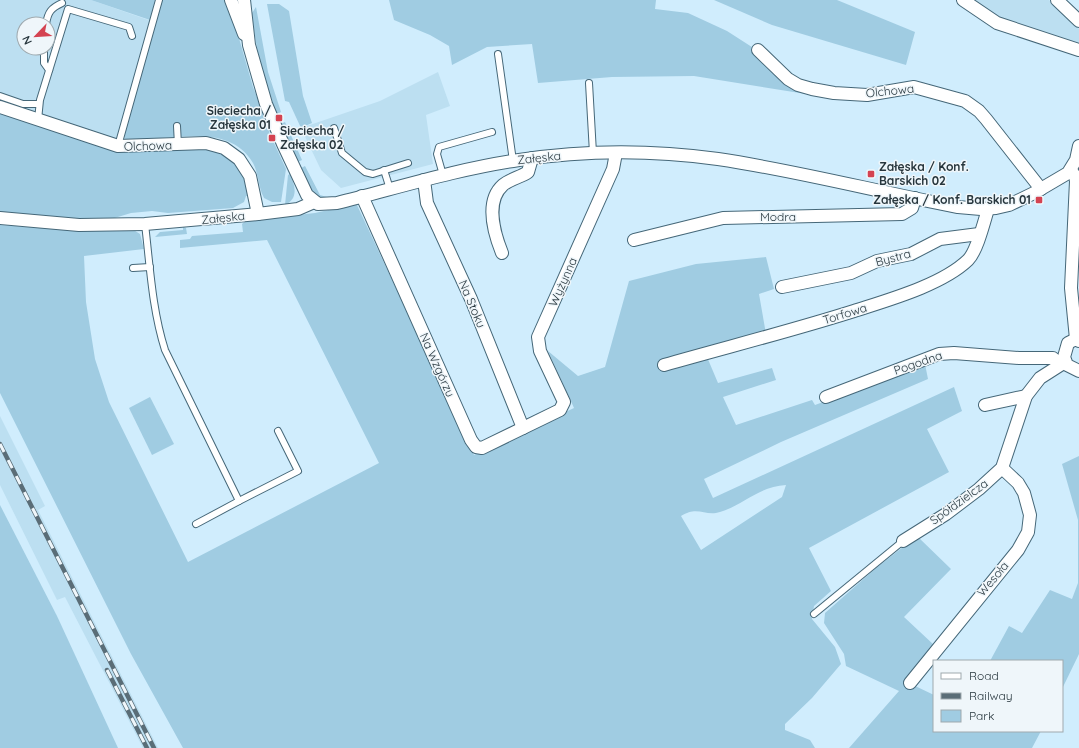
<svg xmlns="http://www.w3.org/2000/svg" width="1079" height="748" font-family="Quicksand,sans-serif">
<rect width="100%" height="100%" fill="#d0edfd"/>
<g fill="#bcdff1" fill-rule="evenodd">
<path d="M0 0H91L154 22 124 131 125 139 117 151 0 112ZM24 24H48V48H24Z"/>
<polygon points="974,0 1049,0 1079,29 1079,48 999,21"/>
<polygon points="438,72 450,106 426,115 433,164 341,188 321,170 301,128 380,101"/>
<polygon points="0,416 45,506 38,510 158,748 143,748 65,597 57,600 0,485"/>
</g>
<g fill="#a0cce2" fill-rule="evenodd">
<polygon points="91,0 155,0 150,20"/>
<path d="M161 0H228L253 87 270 131 269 132 286 169 281 202H272L264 198C258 187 259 174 253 163 227 119 166 143 125 139L124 131Z"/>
<polygon points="389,0 656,0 655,9 688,13 727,31 755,49 784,78 806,94 694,76 612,77 538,83 532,44 487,47 452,65 449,46 430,35 394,20"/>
<polygon points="714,0 837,0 915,32 906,65 772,25"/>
<polygon points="267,4 279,4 289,11 303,96 312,123 301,128 289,102 285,101"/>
<path d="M256 7 268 72 281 112 277 114C264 82 255 47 252 13Z"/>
<path d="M0 112 117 151 205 149C233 155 243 169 249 196H246L244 202 233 208 168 213 152 211 131 213 108 220H73L0 213Z"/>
<polygon points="285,122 302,160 298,162 281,124"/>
<path d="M305 166 320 195 330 198C312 200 307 181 301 168Z"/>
<path d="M290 174C295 186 299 198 285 205L288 175Z"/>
<path d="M351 205H357L474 455 574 408 548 351 578 376 605 367 629 281 696 264 766 257 774 289 759 294 766 334 707 357 718 383 772 368 776 380 723 397 736 425 812 400 815 405 925 364 928 379 781 442 704 479 713 498 954 387 962 411 927 429 949 472 809 548 831 591 814 606 812 619 835 647 841 664 812 698 785 724V730L810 740 815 748H183L131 654 0 393V225L74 230 132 229 140 234 144 249 84 256 86 302 95 359 109 402 188 562 379 463 267 240 180 248V240L190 239 192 236 243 232 242 224 245 221 315 213ZM786 485 782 497 701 550 681 516C698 505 705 517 720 512 743 505 760 486 786 485Z"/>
<polygon points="183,227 186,228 187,234 155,237 160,232 183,230"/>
<polygon points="150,397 174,444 152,455 129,408"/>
<polygon points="1079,456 1079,654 1062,689 1062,661 990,661 1009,626 1022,633 1050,590 1072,599 1078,583 1078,520 1062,464"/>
<polygon points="0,505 57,616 118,748 0,748"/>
<polygon points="917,536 951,569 904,617 934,645 906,680 905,687 911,684 934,695 934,731 1041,731 1032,748 849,748 899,691 846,666 844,654 824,623 825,613 876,568"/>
</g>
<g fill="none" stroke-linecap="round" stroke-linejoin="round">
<defs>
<g id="lane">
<path d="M46 24C48 12 51 8 62 3"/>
<polyline points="44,48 44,63 49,70"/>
<polyline points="498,54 513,161"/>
<polyline points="589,83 593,153"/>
<polyline points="0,96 23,104 39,104"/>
<polyline points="38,120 40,100 68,9 129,27 132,36"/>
<polyline points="177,126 178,145"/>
<polyline points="334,128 342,153 365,172 373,174 408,163"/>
<polyline points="118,146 159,0"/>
<polyline points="384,170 390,189"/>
<polyline points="443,175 437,154 439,147 492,132"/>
<path d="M145 224C150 266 152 309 165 350L239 501 196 524"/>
<polyline points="133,268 150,267"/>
<polyline points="239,501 298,471 278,431"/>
<polyline points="814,614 903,541"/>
</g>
<g id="street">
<polyline points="231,0 244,34"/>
<path d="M244 0 249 45 266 104 283 144 307 195 318 204 337 203C397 188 457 169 519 160 584 150 653 150 718 159 799 171 878 192 958 207L981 209 996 208 1009 205 1034 193 1068 173 1076 160 1079 146"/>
<polyline points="963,0 997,23 1079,50"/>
<polyline points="1057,0 1079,21"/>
<polyline points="758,50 788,79 798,85 812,89 834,93 867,95 914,87 965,101 979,111 986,119 1041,189"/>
<polyline points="0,107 118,146 206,143 224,148 239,159 250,176 258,214"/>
<polyline points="1071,170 1075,176 1076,181 1071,288 1076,339"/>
<polyline points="424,180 427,203 471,299 523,428"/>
<polyline points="362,196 471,440 476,447 482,448 560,410 564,402 540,351 538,337 613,169 616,153"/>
<polyline points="0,218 79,225 145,224 258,214 298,209 314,202"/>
<polyline points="634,240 723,218 902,214 912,208 915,198"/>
<path d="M502 253C494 233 485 201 503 185 510 179 521 177 528 172L532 158"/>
<polyline points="782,287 851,273 877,261 911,254 940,239 979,234"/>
<polyline points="1079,341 1076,339 1068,343 1064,357 1067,365 1079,371"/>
<path d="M664 365C727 347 791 331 854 311 888 300 942 285 968 260 977 251 984 222 988 209"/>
<polyline points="826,397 939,354 954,353 1019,358 1053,358 1060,364"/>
<polyline points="985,405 1026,396"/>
<polyline points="903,541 946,514 979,489 1002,468 1026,396 1040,378 1065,362"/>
<polyline points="910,683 1018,550 1028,532 1030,515 1024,493 1018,483 1002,468"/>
</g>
</defs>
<use href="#lane" stroke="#456778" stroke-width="8"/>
<use href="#street" stroke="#456778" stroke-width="14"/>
<use href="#lane" stroke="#fff" stroke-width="6"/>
<use href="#street" stroke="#fff" stroke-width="12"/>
<defs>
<g id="rail">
<polyline points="0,444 154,748"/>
<polyline points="107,670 147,748"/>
</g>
</defs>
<use href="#rail" stroke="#5a6d77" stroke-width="4.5"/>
<use href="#rail" stroke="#eff6fa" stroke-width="3" stroke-dasharray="9" stroke-linecap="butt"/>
</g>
<g fill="#d44351" stroke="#eff6fa" stroke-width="1.5">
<rect x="275" y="114" width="8" height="8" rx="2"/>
<rect x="268" y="134" width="8" height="8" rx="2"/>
<rect x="867" y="170" width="8" height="8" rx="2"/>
<rect x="1035" y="196" width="8" height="8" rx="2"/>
</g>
<g text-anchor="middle" stroke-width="3" stroke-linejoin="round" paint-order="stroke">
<g font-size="12" fill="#27363d" stroke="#eff6fa">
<text transform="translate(890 91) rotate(-6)" y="4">Olchowa</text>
<text transform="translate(148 146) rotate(-2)" y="4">Olchowa</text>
<text transform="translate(539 158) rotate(-6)" y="4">Załęska</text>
<text x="778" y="221">Modra</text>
<text transform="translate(223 218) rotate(-6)" y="4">Załęska</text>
<text transform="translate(893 258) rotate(-15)" y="4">Bystra</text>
<text transform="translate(563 282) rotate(-66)" y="4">Wyżynna</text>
<text transform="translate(472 304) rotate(67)" y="4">Na Stoku</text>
<text transform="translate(845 314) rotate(-17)" y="4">Torfowa</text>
<text transform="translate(918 363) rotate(-19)" y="4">Pogodna</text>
<text transform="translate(437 365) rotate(66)" y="4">Na Wzgórzu</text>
<text transform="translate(959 502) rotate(-36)" y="4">Spółdzielcza</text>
<text transform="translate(993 579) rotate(-50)" y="4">Wesoła</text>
</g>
<g font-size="12" font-weight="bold" fill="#27363d" stroke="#eff6fa" text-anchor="end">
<text x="271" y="115">Sieciecha /<tspan x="271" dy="14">Załęska 01</tspan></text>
<text x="280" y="135" text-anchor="start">Sieciecha /<tspan x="280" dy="14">Załęska 02</tspan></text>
<text x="879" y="171" text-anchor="start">Załęska / Konf.<tspan x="879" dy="14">Barskich 02</tspan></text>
<text x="1031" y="204">Załęska / Konf. Barskich 01</text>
</g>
</g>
<rect x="933" y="660" width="130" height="72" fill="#eff6fa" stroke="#9fa9ae"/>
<rect x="941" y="673" width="20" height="6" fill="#ffffff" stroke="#9fa9ae"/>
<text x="969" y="680" font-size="12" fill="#27363d">Road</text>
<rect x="941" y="693" width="20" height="6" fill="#5a6d77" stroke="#9fa9ae"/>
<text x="969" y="700" font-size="12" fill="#27363d">Railway</text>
<rect x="941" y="710" width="20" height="12" fill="#a0cce2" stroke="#9fa9ae"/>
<text x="969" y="720" font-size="12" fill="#27363d">Park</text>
<g transform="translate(36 36) rotate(245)"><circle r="19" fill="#eff6fa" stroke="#9fa9ae"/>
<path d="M0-3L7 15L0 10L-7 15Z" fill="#d44351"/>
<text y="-6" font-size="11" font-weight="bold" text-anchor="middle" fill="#27363d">N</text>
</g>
</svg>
